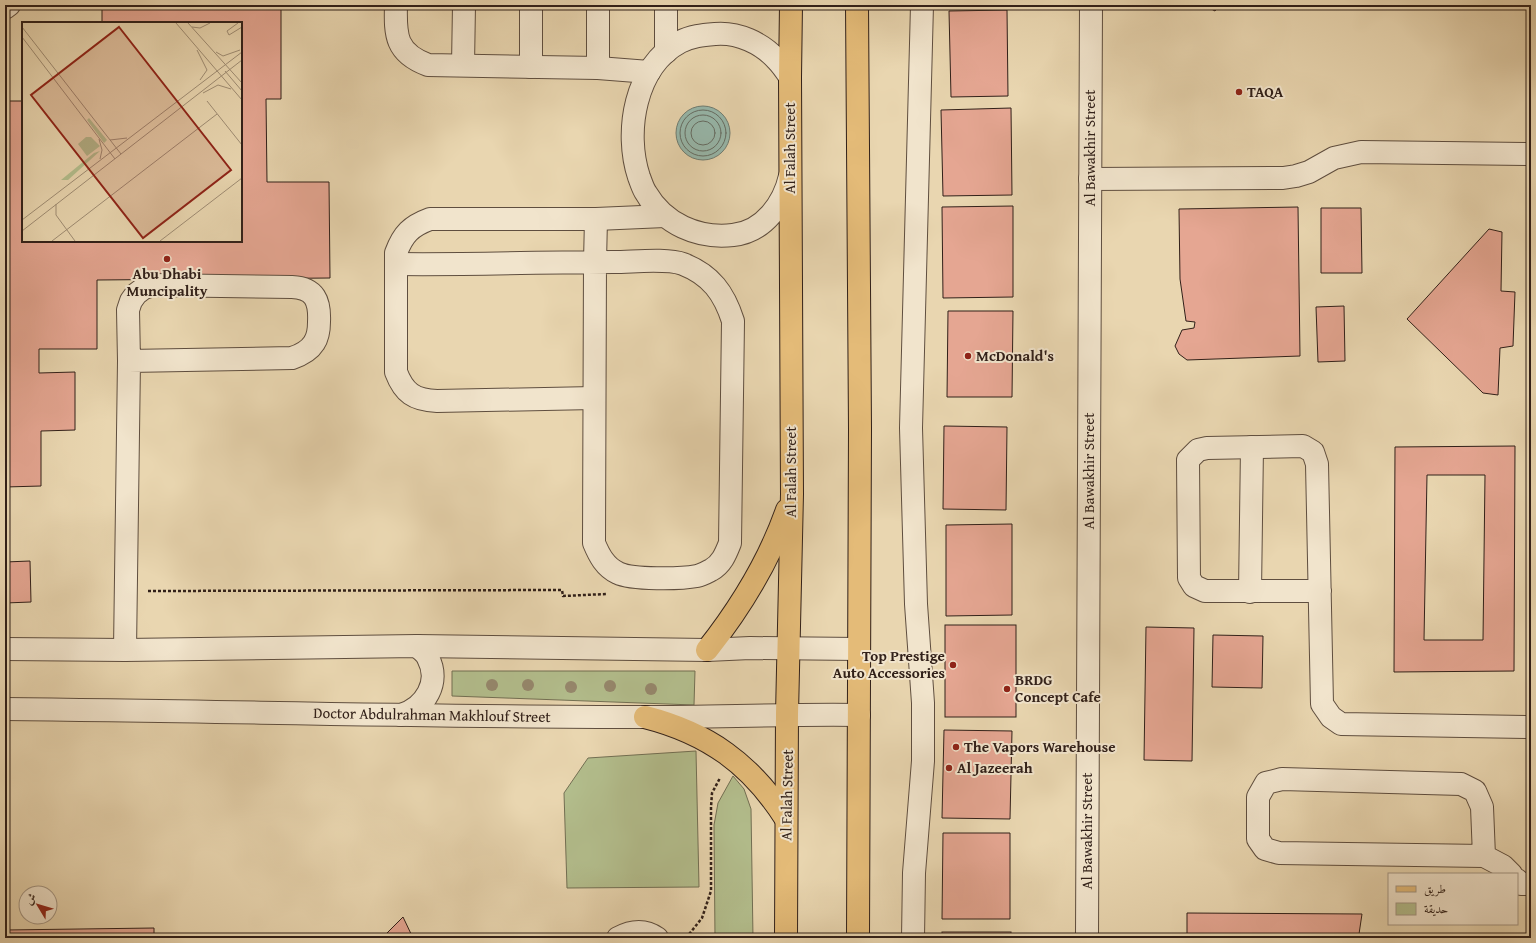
<svg xmlns="http://www.w3.org/2000/svg" width="1536" height="943" font-family="'Gentium Book Plus',Amiri,serif">
<rect width="100%" height="100%" fill="#e9d6b0"/>
<filter id="stains"><feTurbulence type="fractalNoise" baseFrequency=".005" numOctaves="4"/><feColorMatrix values="0 0 0 0 .2 0 0 0 0 .09 0 0 0 0 .02 0 0 0 .5 -.17"/></filter>
<radialGradient id="worn" r=".72"><stop offset=".6" stop-color="#630" stop-opacity="0"/><stop offset="1" stop-color="#630" stop-opacity=".3"/></radialGradient>
<g fill="#b3be8d" stroke="#726f53">
<polygon points="452,671 695,671 694,705 452,696"/>
<polygon points="696,751 699,887 567,888 564,793 588,758"/>
<polygon points="733,776 744,789 751,809 753,938 715,938 714,825 718,803"/>
</g>
<circle fill="#97b9ad" stroke="#6e7c72" cx="703" cy="133" r="27"/>
<g fill="none" stroke-linecap="round" stroke-linejoin="round">
<g stroke="#646c63" stroke-width="1">
<circle cx="703" cy="133" r="23"/>
<circle cx="703" cy="133" r="18"/>
<circle cx="703" cy="133" r="12"/>
</g>
</g>
<g fill="#e5a692" stroke="#312019" fill-rule="evenodd">
<polygon points="102,5 281,5 281,99 266,99 267,182 329,182 330,278 97,280 97,349 39,349 39,373 75,372 75,430 41,431 41,486 5,487 5,101 23,101 23,241 241,241 241,23 102,23"/>
<polygon points="1204,5 1219,5 1215,11"/>
<polygon points="1007,10 1008,96 951,97 949,11"/>
<polygon points="1011,108 1012,195 943,196 941,110"/>
<polygon points="1013,206 1013,297 943,298 942,207"/>
<polygon points="1298,207 1300,356 1187,360 1179,354 1175,346 1182,330 1194,328 1195,322 1186,321 1180,279 1179,209"/>
<polygon points="1321,208 1361,208 1362,273 1321,273"/>
<polygon points="1489,229 1502,232 1501,291 1515,292 1513,346 1500,348 1498,395 1483,393 1407,319"/>
<polygon points="1344,306 1345,361 1318,362 1316,307"/>
<polygon points="948,311 1013,311 1012,397 947,397"/>
<polygon points="944,426 1007,427 1006,510 943,509"/>
<path d="M1515 446 1514 671 1394 672 1395 447ZM1427 475H1485L1483 640H1424Z"/>
<polygon points="1012,524 1012,615 946,616 946,525"/>
<polygon points="30,561 31,602 5,603 5,562"/>
<rect x="945" y="625" width="71" height="92"/>
<polygon points="1146,627 1194,628 1192,761 1144,760"/>
<polygon points="1213,635 1263,636 1262,688 1212,687"/>
<polygon points="944,730 1012,731 1010,819 942,818"/>
<polygon points="943,833 1010,833 1010,919 942,919"/>
<polygon points="1187,913 1362,914 1359,934 1364,938 1187,938"/>
<polygon points="403,917 413,938 382,938"/>
<polygon points="154,928 154,938 5,938 5,930"/>
<rect x="942" y="932" width="69" height="6"/>
</g>
<g fill="none" stroke-linecap="round" stroke-linejoin="round">
<defs>
<g id="minor">
<path d="M396 5C395 36 396 53 428 65L598 68 649 72"/>
<polyline points="531,5 531,67"/>
<polyline points="666,5 666,52"/>
<polyline points="5,8 9,5"/>
<polyline points="463,65 464,5"/>
<polyline points="598,68 598,5"/>
<path d="M790 77C786 71 782 65 777 60 762 43 738 32 715 34 703 35 691 36 680 42 635 66 624 132 639 177 641 182 643 189 646 193 664 224 698 239 733 235 764 232 784 203 790 176"/>
<polyline points="1090,179 1283,178 1296,176 1309,172 1334,158 1361,152 1531,154"/>
<path d="M396 264C469 265 541 262 614 262 633 262 667 258 683 264 711 275 724 293 733 321L730 543C726 553 722 564 711 570 707 572 702 575 697 576 681 579 632 580 618 573 605 567 599 555 594 543L595 262 596 219"/>
<path d="M594 398 437 401C414 400 404 393 396 372V253C403 234 411 226 430 219H596L665 216"/>
<polyline points="1320,591 1205,591 1194,586 1189,578 1188,460 1198,450 1207,448 1303,446 1313,452 1317,464 1322,704 1331,717 1341,724 1531,727"/>
<polyline points="1250,592 1252,447"/>
<polyline points="5,649 125,650 417,646 707,650 750,648 859,649"/>
<path d="M125 650 129 361 128 310 131 301 136 294 144 288 153 285 292 287C315 288 320 301 319 322 319 329 318 337 314 343 309 351 301 355 292 358L129 361"/>
<path d="M5 709C218 711 431 717 644 717 716 717 788 714 859 715"/>
<path d="M401 715C425 708 441 682 428 658 426 653 421 650 417 646"/>
<polyline points="1484,856 1482,807 1475,791 1461,784 1282,779 1266,783 1258,797 1258,839 1265,849 1279,853 1484,856 1503,866 1511,874"/>
<polyline points="1517,880 1521,884 1531,884"/>
<path d="M618 938C631 931 644 929 657 938"/>
<polyline points="913,938 914,873 923,761 923,703 916,604 911,428 922,5"/>
<polyline points="1087,938 1091,5"/>
</g>
<g id="major">
<polyline points="857,5 860,429 858,938"/>
<path d="M707 650C741 607 769 561 787 510"/>
<path d="M645 717C708 733 751 764 786 819"/>
<polyline points="786,938 787,714 792,494 790,77 791,5"/>
</g>
</defs>
<use href="#minor" stroke="#5f4e3f" stroke-width="24"/>
<use href="#major" stroke="#312019" stroke-width="24"/>
<g stroke="#312019" stroke-width="2.5" stroke-dasharray="3 2" stroke-linecap="butt">
<polyline points="148,591 562,590 563,596 606,594"/>
<polyline points="686,938 702,918 711,891 711,807 712,793 720,778"/>
</g>
<use href="#minor" stroke="#f1e4cc" stroke-width="22"/>
<use href="#major" stroke="#e4bb78" stroke-width="22"/>
</g>
<g fill="#96886d">
<circle cx="492" cy="685" r="6"/>
<circle cx="528" cy="685" r="6"/>
<circle cx="610" cy="686" r="6"/>
<circle cx="571" cy="687" r="6"/>
<circle cx="651" cy="689" r="6"/>
</g>
<g fill="#8f2418" stroke="#f1e4cc" stroke-width="1.5">
<circle cx="1239" cy="92" r="4"/>
<circle cx="167" cy="259" r="4"/>
<circle cx="968" cy="356" r="4"/>
<circle cx="953" cy="665" r="4"/>
<circle cx="1007" cy="689" r="4"/>
<circle cx="956" cy="747" r="4"/>
<circle cx="949" cy="768" r="4"/>
</g>
<g text-anchor="middle" stroke-width="4" stroke-linejoin="round" paint-order="stroke">
<g font-size="15" font-weight="bold" fill="#312019" stroke="#f1e4cc" text-anchor="start">
<text x="1247" y="97">TAQA</text>
<text x="167" y="279" text-anchor="middle">Abu Dhabi<tspan x="167" dy="17">Muncipality</tspan></text>
<text x="976" y="361">McDonald's</text>
<text x="945" y="661" text-anchor="end">Top Prestige<tspan x="945" dy="17">Auto Accessories</tspan></text>
<text x="1015" y="685">BRDG<tspan x="1015" dy="17">Concept Cafe</tspan></text>
<text x="964" y="752">The Vapors Warehouse</text>
<text x="957" y="773">Al Jazeerah</text>
</g>
<g font-size="15" fill="#312019" stroke="#f1e4cc">
<text transform="translate(790 148) rotate(-90)" y="5">Al Falah Street</text>
<text transform="translate(1090 148) rotate(-90)" y="5">Al Bawakhir Street</text>
<text transform="translate(1089 471) rotate(-90)" y="5">Al Bawakhir Street</text>
<text transform="translate(791 472) rotate(-90)" y="5">Al Falah Street</text>
<text transform="translate(432 715) rotate(1)" y="5">Doctor Abdulrahman Makhlouf Street</text>
<text transform="translate(787 795) rotate(-89)" y="5">Al Falah Street</text>
<text transform="translate(1087 831) rotate(-90)" y="5">Al Bawakhir Street</text>
</g>
</g>
<g transform="translate(22 22)">
<rect width="220" height="220" fill="#e9d6b0"/>
<path d="M67 96 85 118 82 121 65 98ZM64 115H69L78 124 65 134 56 122ZM78 129 46 158H39L72 131Z" fill="#b3be8d"/>
<path fill="none" stroke="#9f8d74" stroke-width="1" d="M154 1 220 78M166 1 220 61M216 1 205 9 207 13 220 5M0 5 99 132M170 5 178 6 188 1M0 15 93 137M175 28 185 48 178 58M194 30 201 34 218 28M203 49 220 69M181 71 196 63 209 67M185 79 220 123M77 117 80 128 78 137M88 118 105 116M34 182V193L53 219M0 198 220 30M0 209 220 38M30 219 195 92M138 219 220 156"/>
<path fill="#8f2418" fill-opacity="0.15" stroke="#8f2418" stroke-width="2" d="M97 5 209 148 121 216 9 73Z"/>
<rect width="220" height="220" fill="none" stroke="#312019" stroke-width="2"/>
</g>
<rect width="1536" height="943" fill="none" stroke="#e9d6b0" stroke-width="20"/>
<rect x="6" y="6" width="1524" height="931" fill="none" stroke="#312019" stroke-width="2"/>
<rect x="10" y="10" width="1516" height="923" fill="none" stroke="#312019"/>
<rect x="1388" y="873" width="130" height="52" fill="#f1e4cc" stroke="#a49684"/>
<rect x="1396" y="886" width="20" height="6" fill="#e4bb78" stroke="#a49684"/>
<text x="1424" y="893" font-size="12" fill="#312019">طريق</text>
<rect x="1396" y="903" width="20" height="12" fill="#b3be8d" stroke="#a49684"/>
<text x="1424" y="913" font-size="12" fill="#312019">حديقة</text>
<g transform="translate(38 905) rotate(308)"><circle r="19" fill="#f1e4cc" stroke="#a49684"/>
<path d="M0-3L7 15L0 10L-7 15Z" fill="#8f2418"/>
<text y="-6" font-size="11" font-weight="bold" text-anchor="middle" fill="#312019">ش</text>
</g>
<rect width="100%" height="100%" filter="url(#stains)"/>
<rect width="100%" height="100%" fill="url(#worn)"/>
</svg>
